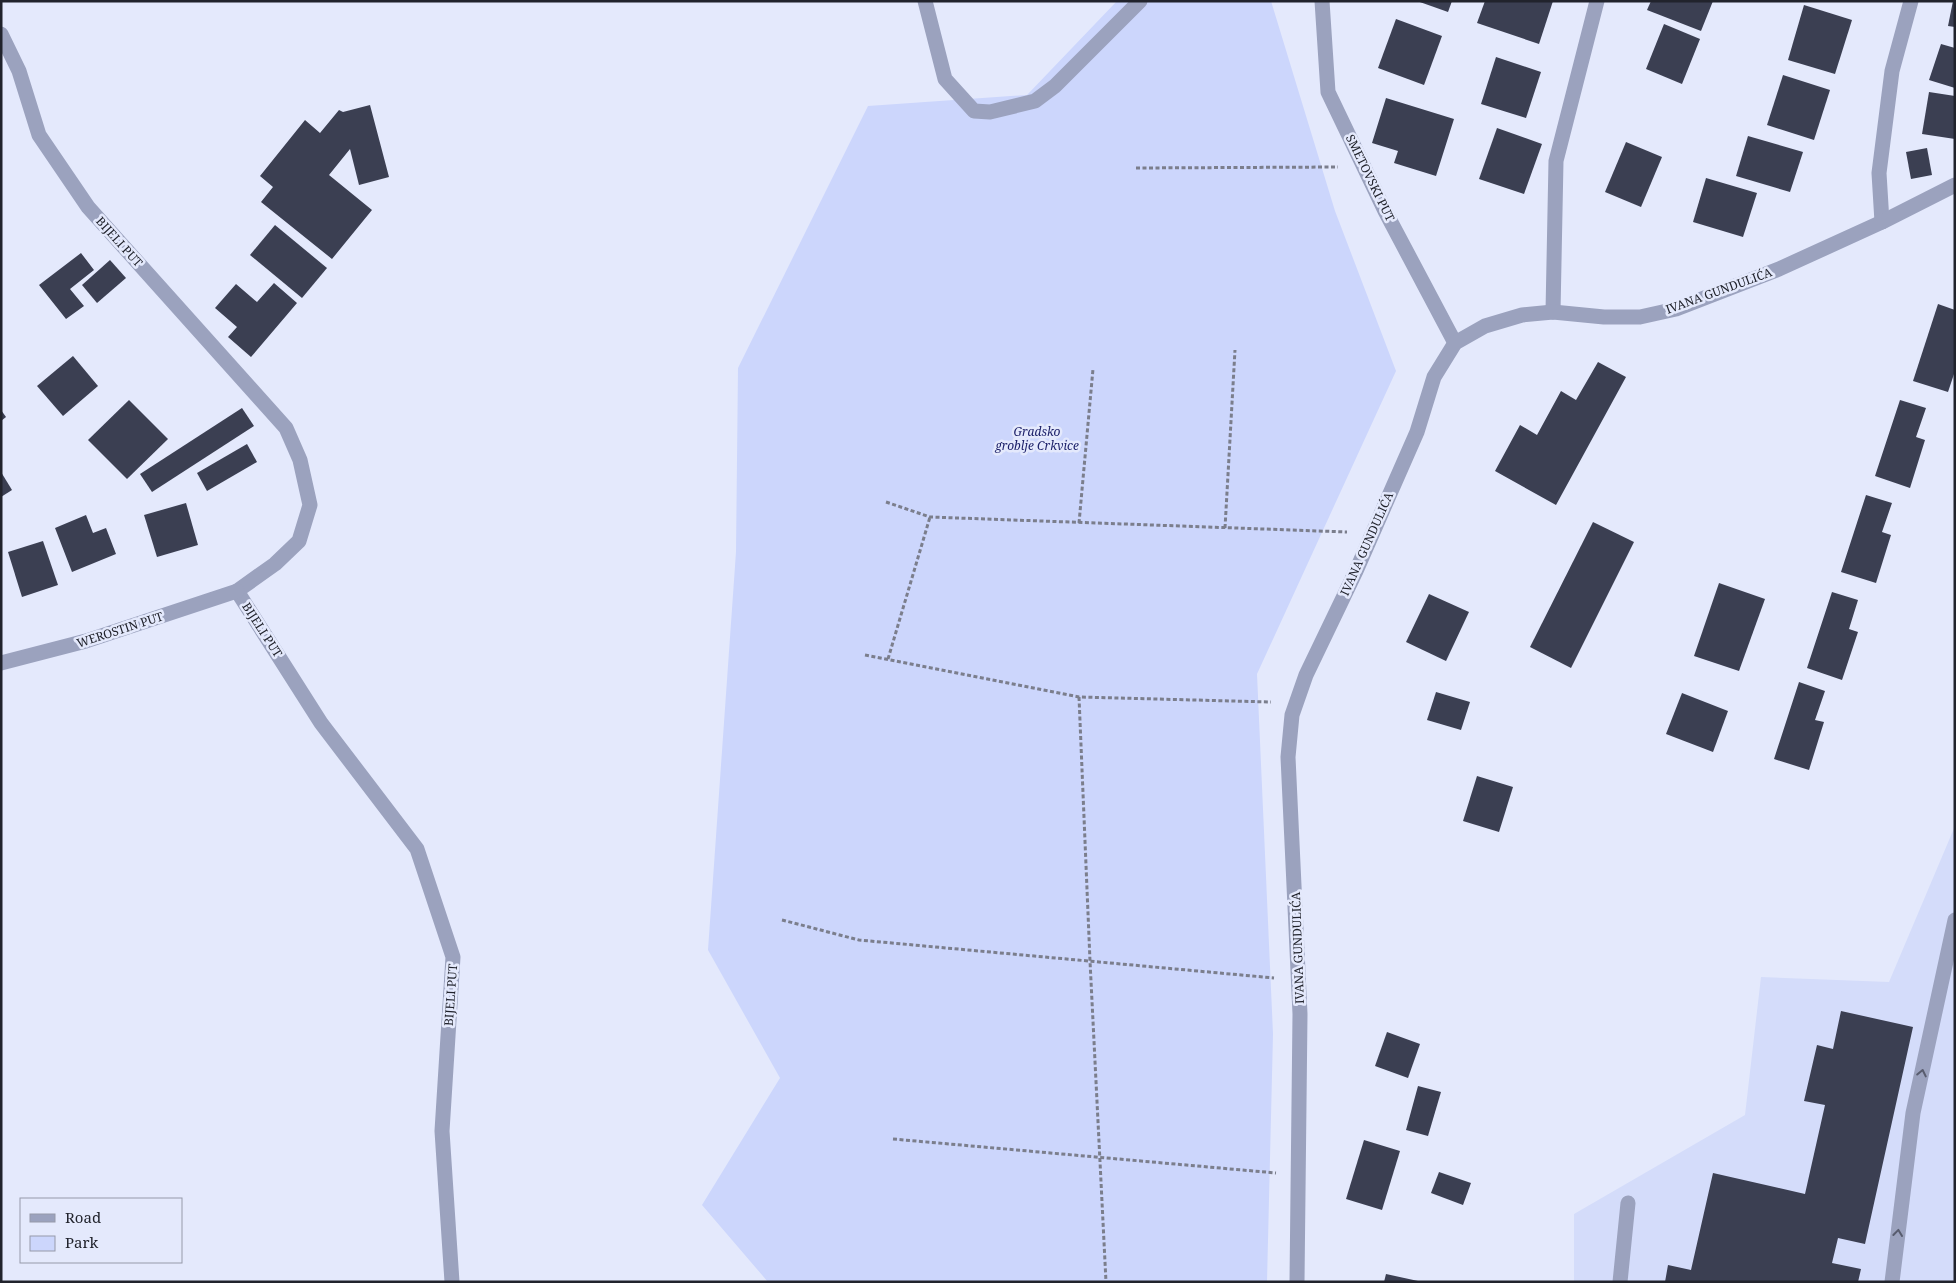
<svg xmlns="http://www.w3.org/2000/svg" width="1956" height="1283" font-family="'Noto Serif',serif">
<rect width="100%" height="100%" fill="#e4e9fc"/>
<polygon fill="#d4dcfa" points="1955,826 1955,1282 1574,1282 1574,1214 1745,1115 1761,977 1889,982"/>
<polygon fill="#ccd6fc" points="1117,1 1271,1 1335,211 1396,371 1257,674 1273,1034 1267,1282 768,1282 702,1205 780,1078 708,950 736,552 738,368 868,106 1027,95"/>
<g fill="#3b3f52">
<polygon points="1417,1 1452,1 1448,12"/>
<polygon points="1485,1 1553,1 1539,44 1477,23"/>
<polygon points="1651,1 1713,1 1701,31 1647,10"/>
<polygon points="1953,1 1955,1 1955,27 1948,26"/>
<polygon points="1804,5 1852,20 1835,74 1788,60"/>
<polygon points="1396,19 1442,36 1424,85 1378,68"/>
<polygon points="1664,24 1700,39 1682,84 1646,69"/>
<polygon points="1941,44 1955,48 1955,88 1929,80"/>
<polygon points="1496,57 1541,72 1526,118 1481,104"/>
<polygon points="1783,75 1830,90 1814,140 1767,125"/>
<polygon points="1929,92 1955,96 1955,139 1922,134"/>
<polygon points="1386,98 1454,119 1436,176 1394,163 1398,151 1372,143"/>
<polygon points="370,105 389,177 359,185 350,149 329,175 372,210 332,259 261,202 273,187 260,176 305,120 320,133 339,110 343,112"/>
<polygon points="1497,128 1542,144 1524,194 1479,179"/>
<polygon points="1748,136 1803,152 1790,192 1736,176"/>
<polygon points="1626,142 1662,157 1641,207 1605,192"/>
<polygon points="1927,148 1932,175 1911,179 1906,152"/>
<polygon points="1706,178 1757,193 1743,237 1693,222"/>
<polygon points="275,225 327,268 302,298 250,255"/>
<polygon points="81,253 94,270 70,289 84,306 66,319 39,285"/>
<polygon points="110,260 126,278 97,303 82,285"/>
<polygon points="274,283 297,303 251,357 228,337 237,327 215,308 236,284 257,302"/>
<polygon points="1938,304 1955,310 1955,371 1948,392 1913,381"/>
<polygon points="73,356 98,386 63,416 37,386"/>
<polygon points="1598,362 1626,377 1556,505 1495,471 1520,425 1537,435 1561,391 1576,400"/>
<polygon points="129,400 168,439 127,479 88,440"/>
<polygon points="1900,400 1926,408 1916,437 1925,440 1910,488 1875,476"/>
<polygon points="242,408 254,426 152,492 140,474"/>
<polygon points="1,410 6,417 1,421"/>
<polygon points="247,444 257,462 207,491 197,473"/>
<polygon points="1,472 12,490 1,497"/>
<polygon points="1866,495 1892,503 1882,532 1891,535 1876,583 1841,572"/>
<polygon points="186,503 198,545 157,557 144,515"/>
<polygon points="86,515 93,533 106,528 116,554 72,572 55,528"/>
<polygon points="1593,522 1634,542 1571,668 1530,647"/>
<polygon points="43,541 58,585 22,597 8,552"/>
<polygon points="1719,583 1765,599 1739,671 1694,656"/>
<polygon points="1832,592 1858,600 1849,629 1858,632 1842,680 1807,668"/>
<polygon points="1429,594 1469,612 1446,661 1406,642"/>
<polygon points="1799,682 1825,691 1815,720 1824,722 1809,770 1774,759"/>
<polygon points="1436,692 1470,702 1461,730 1427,720"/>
<polygon points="1682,693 1728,711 1713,752 1666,734"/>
<polygon points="1477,776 1513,787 1499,832 1463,821"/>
<polygon points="1841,1011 1913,1027 1865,1244 1838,1238 1832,1263 1861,1269 1858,1282 1665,1282 1668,1265 1691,1270 1713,1173 1805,1194 1825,1105 1804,1101 1817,1045 1833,1049"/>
<polygon points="1387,1032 1420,1044 1408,1078 1375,1066"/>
<polygon points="1418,1086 1441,1092 1428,1136 1406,1130"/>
<polygon points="1364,1140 1400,1151 1382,1210 1346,1199"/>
<polygon points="1439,1172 1471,1183 1463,1205 1431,1193"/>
<polygon points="1386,1274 1418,1281 1418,1282 1384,1282"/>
</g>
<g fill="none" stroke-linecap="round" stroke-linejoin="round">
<g stroke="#7b7e8c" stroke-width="3" stroke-dasharray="4 2.5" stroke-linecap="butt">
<polyline points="1136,168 1338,167"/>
<polyline points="886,502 930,517 1347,532"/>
<polyline points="1079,523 1093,369"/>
<polyline points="1225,528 1235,350"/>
<polyline points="865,655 1079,697 1271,702"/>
<polyline points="888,659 930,517"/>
<polyline points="1079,697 1090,961 1106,1282"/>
<polyline points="782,920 859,940 1274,978"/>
<polyline points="893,1139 1276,1173"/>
</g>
<g stroke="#9ba2be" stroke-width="15">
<polyline points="925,1 945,79 974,111 990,112 1035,101 1055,86 1140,1"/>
<polyline points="1620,1282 1628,1203"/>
<polyline points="1892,1282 1913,1113 1955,920"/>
</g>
<g stroke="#9ba2be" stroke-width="15">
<polyline points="1322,1 1328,92 1385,211 1455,343"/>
<polyline points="1,34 19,71 39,135 88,207 286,428 300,460 310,505 299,541 275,564 237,591 321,723 417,849 453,957 442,1131 452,1282"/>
<polyline points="1882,222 1879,173 1892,71 1911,1"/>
<polyline points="1553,312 1556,161 1597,1"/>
<polyline points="1,663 86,641 237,591"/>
<polyline points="1297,1282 1300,1014 1288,757 1292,715 1306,675 1356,571 1417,432 1434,377 1455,343 1485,326 1522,315 1553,312 1604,317 1640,317 1676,309 1779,269 1882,222 1955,185"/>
</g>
</g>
<defs><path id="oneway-chevron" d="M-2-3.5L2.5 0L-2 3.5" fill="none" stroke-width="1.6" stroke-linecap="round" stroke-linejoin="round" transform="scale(1.25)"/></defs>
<g stroke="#585c6e">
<use href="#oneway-chevron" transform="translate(1922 1073) rotate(-78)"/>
<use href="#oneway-chevron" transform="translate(1898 1233) rotate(-83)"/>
</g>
<g text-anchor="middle" stroke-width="5" stroke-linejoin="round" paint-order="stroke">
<g font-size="12" fill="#21232c" stroke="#e4e9fc">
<text transform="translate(1370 178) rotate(64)" y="4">SMETOVSKI PUT</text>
<text transform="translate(119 242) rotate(48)" y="4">BIJELI PUT</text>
<text transform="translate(1719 291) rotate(-20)" y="4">IVANA GUNDULIĆA</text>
<text transform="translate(1367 544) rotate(-66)" y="4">IVANA GUNDULIĆA</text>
<text transform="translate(120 630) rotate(-18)" y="4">WEROSTIN PUT</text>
<text transform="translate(262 630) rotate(57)" y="4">BIJELI PUT</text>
<text transform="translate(1298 948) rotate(-92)" y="4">IVANA GUNDULIĆA</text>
<text transform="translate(451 995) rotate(-86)" y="4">BIJELI PUT</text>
</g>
<g font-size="12" font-style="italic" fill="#1e226a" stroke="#e4e9fc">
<text x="1037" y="436">Gradsko<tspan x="1037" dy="14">groblje Crkvice</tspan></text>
</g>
</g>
<rect width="1956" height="1283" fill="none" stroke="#21232c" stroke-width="5"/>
<rect x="20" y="1198" width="162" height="65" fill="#e4e9fc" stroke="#969aa9"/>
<rect x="30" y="1214" width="25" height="8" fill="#9ba2be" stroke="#969aa9"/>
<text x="65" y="1223" font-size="15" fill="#21232c">Road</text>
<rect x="30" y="1236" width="25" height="15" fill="#ccd6fc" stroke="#969aa9"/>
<text x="65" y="1248" font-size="15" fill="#21232c">Park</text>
</svg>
